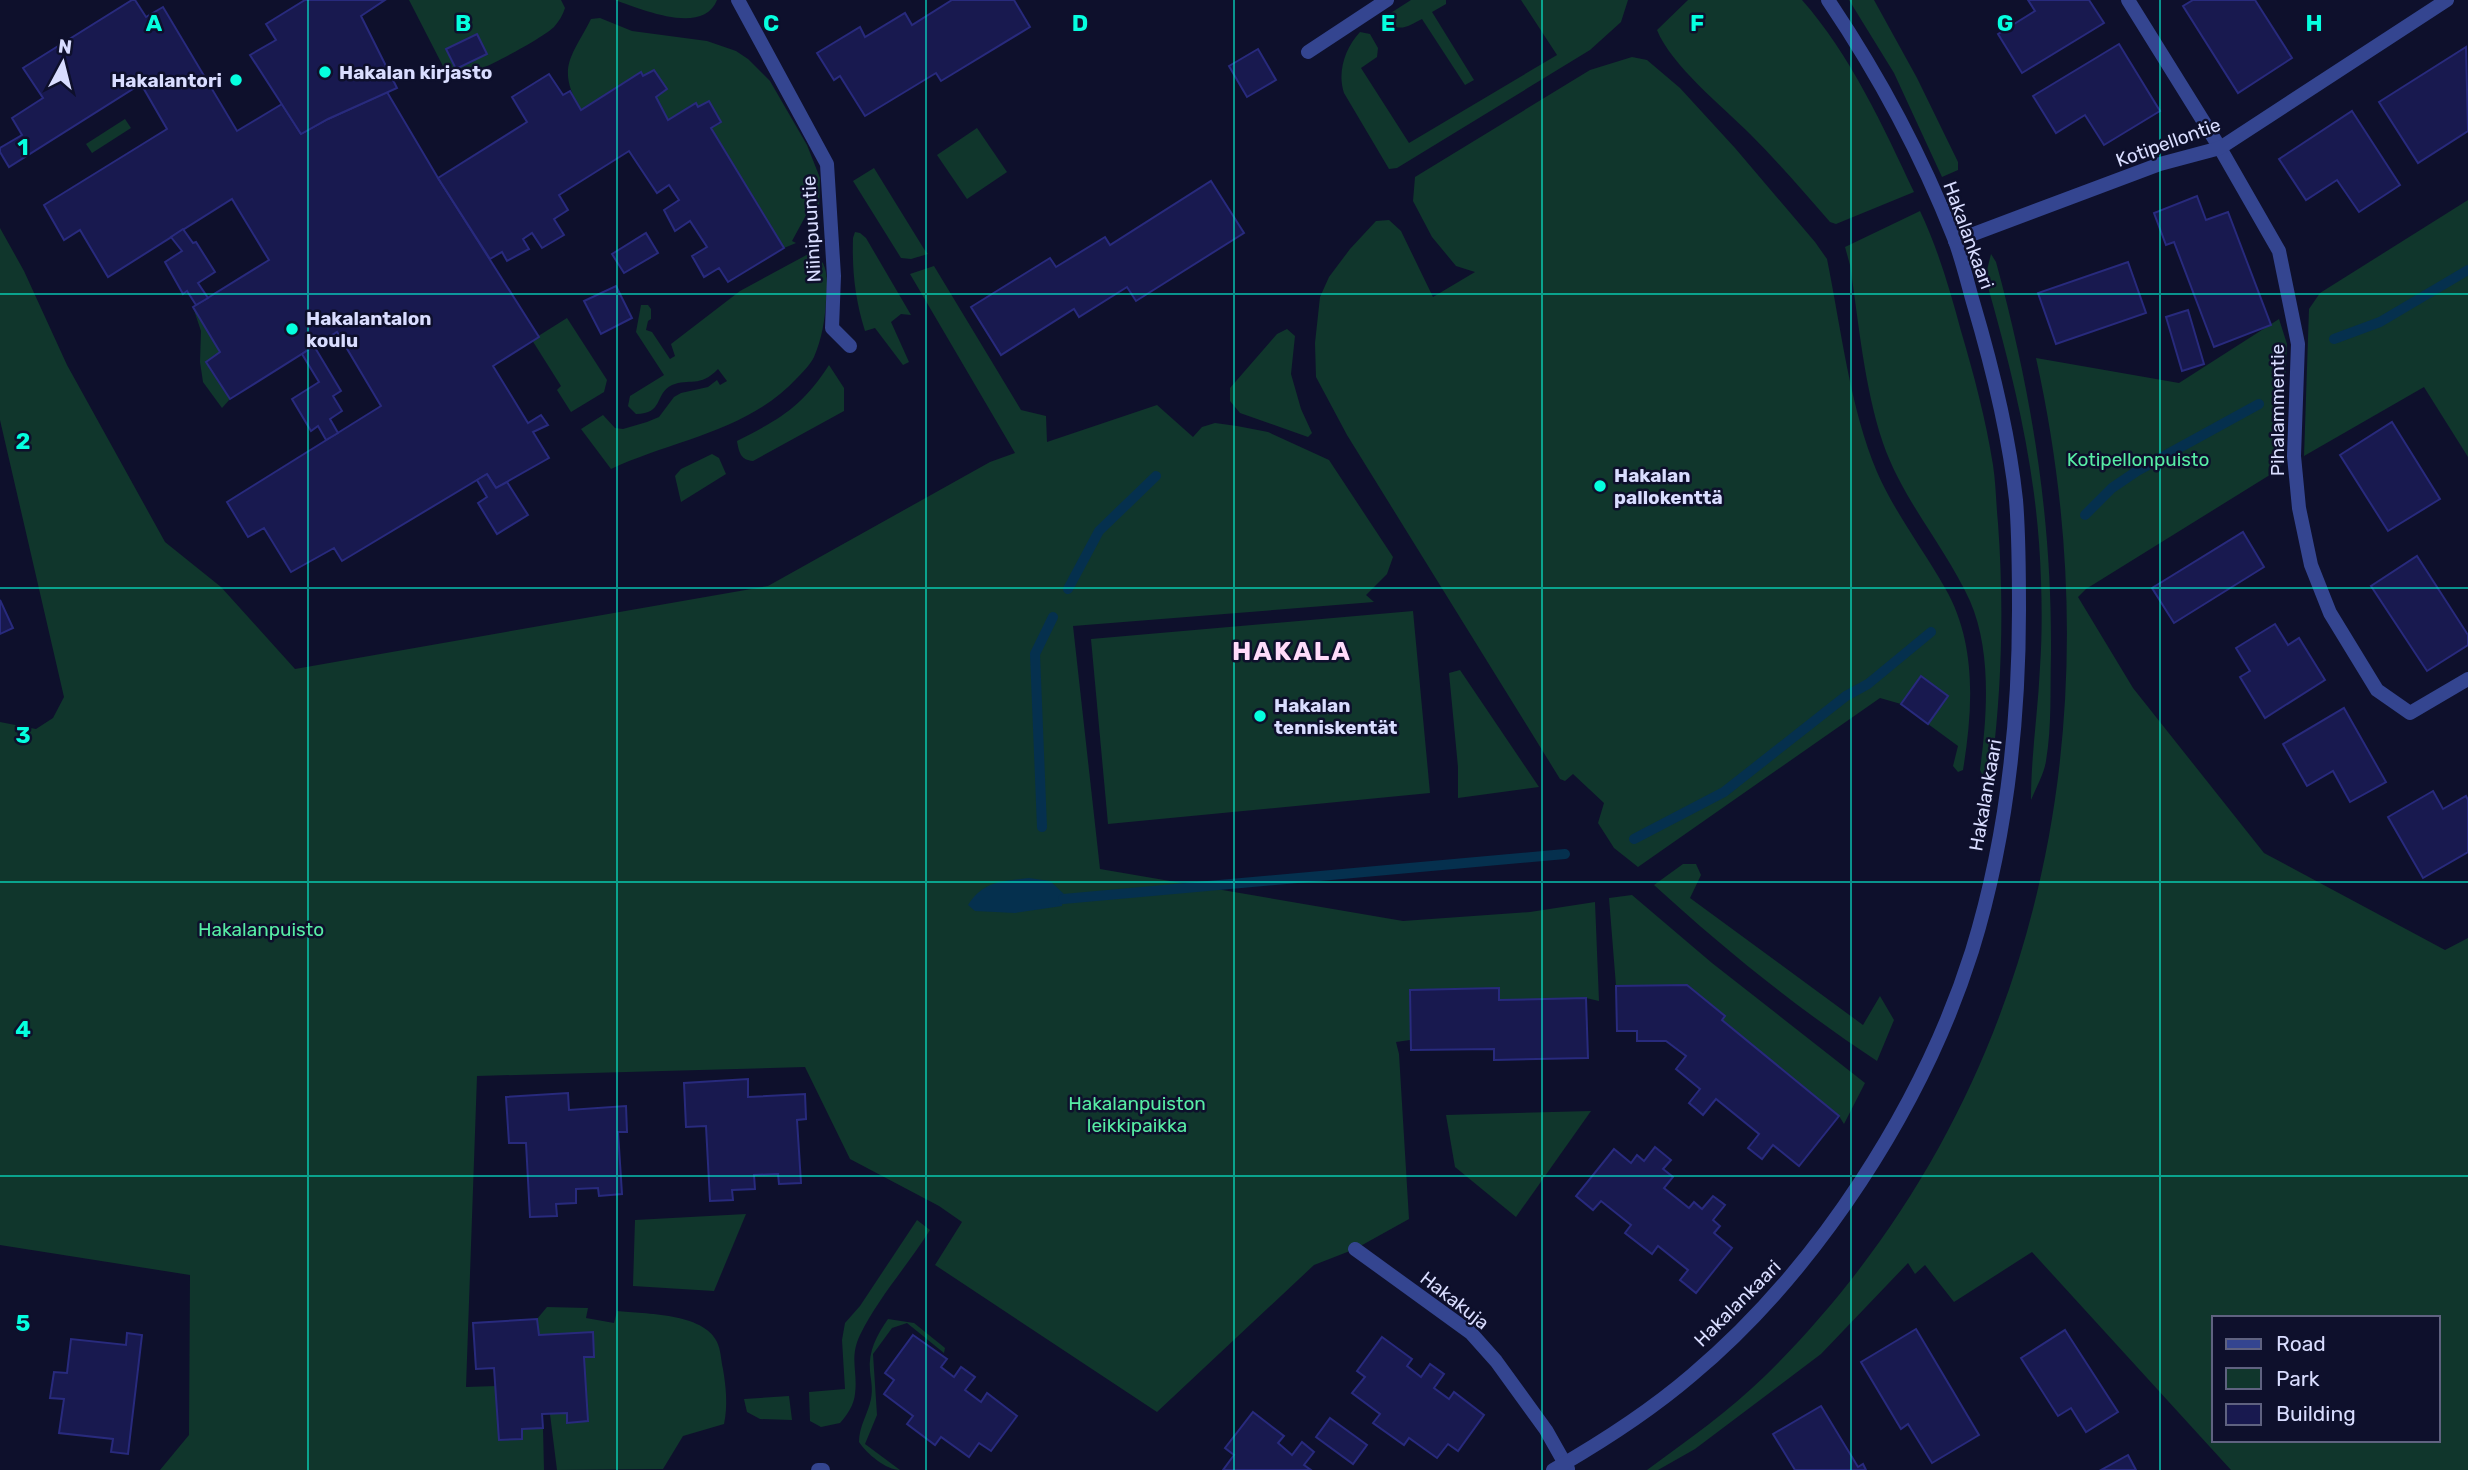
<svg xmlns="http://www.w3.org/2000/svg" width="2468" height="1470" font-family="Rubik,sans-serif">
<rect width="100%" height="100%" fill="#0e102c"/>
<g fill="#10362c" fill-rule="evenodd">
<path d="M409 0H561L565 8C563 15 559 21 554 27 543 38 472 77 457 77 454 77 450 75 447 74Z"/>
<path d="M615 0H717C703 36 641 9 615 0Z"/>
<path d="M1411 0H1446V4L1432 12 1474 80 1465 85 1422 19C1410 25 1402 32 1389 24L1386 16Z"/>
<path d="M1521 0H1628L1621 22 1590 50 1397 168 1389 169 1344 93C1337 72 1345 48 1360 32L1370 34 1378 48 1377 57 1361 68 1409 143 1557 55Z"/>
<path d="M1688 0H1802C1850 54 1884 128 1914 192L1836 224 1830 222C1804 192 1778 162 1750 134 1722 106 1671 65 1657 30Z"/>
<polygon points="1849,0 1874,0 1917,78 1958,162 1958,170 1942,177 1894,73"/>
<path d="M600 18 632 31 707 41 736 51 748 59 770 81 807 145 820 178 819 211 811 206 792 241 796 243 784 248 711 128 721 122 698 107 696 104 668 120 656 97 667 89 641 73 581 110C556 68 571 58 591 19Z"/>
<path d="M1632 57 1647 60 1680 88 1735 148 1815 242 1827 259C1841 328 1850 408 1877 472 1895 513 1923 549 1945 588 1977 643 1973 709 1963 770L1958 772 1953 766 1958 746 1928 724 1921 677 1901 704 1880 698 1638 867 1614 848 1598 823 1604 803 1573 774 1565 781 1560 779 1347 435 1316 377 1315 343 1320 297 1329 277 1350 249 1376 221 1389 220 1401 231 1433 297 1475 272 1456 266 1432 237 1413 201 1415 177 1590 70Z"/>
<polygon points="125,119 131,128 92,153 86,144"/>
<polygon points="977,128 1007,172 967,199 937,155"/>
<polygon points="874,168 924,249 928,254 911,259 901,258 853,181"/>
<polygon points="2468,200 2468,457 2424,387 2304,456 2309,309 2320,293"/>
<path d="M1920 211C1938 249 1950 290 1961 331 1974 375 1986 420 1993 465 1996 484 1996 504 1998 523 2004 605 2002 685 1992 766L1988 773 1982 774 1980 770C1987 717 1992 652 1970 601 1945 546 1903 501 1883 443 1864 386 1859 324 1850 265L1845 247Z"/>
<polygon points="0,228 24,271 67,365 165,542 221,587 295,669 768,586 990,462 1015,453 910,274 934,266 1021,410 1046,416 1047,442 1157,405 1193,437 1202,427 1215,423 1237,426 1268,432 1329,460 1393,557 1387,574 1366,595 1374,602 1073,626 1100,869 1403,921 1530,912 1595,902 1599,1001 1586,998 1499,1000 1499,988 1410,990 1410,1040 1396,1042 1399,1054 1409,1219 1355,1249 1314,1265 1157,1412 935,1265 962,1222 939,1206 850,1159 805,1067 477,1076 466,1387 496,1386 499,1440 522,1439 522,1429 543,1428 544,1470 160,1470 189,1435 190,1275 0,1245 0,722 36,729 53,718 64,697 0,420"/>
<path d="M855 232 860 233 866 238 911 315 901 314 891 322 909 362 903 365 875 328 865 331C855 299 852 271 853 238Z"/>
<path d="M812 252C829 261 828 283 826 300 825 320 822 338 814 357 810 365 803 372 797 378 749 431 673 440 611 469L581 429 603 415 615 428 623 429 647 422 659 417 674 397 681 393 708 387 717 380 720 385 727 381 718 369C700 388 689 378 672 385 654 394 664 414 636 414L628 406 630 396 664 375 636 332 641 305H648L651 309V319L648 321 646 330 652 332 670 359 675 356 671 344 740 291Z"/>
<path d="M1991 254 1996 262C2032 394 2052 517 2051 654 2050 689 2052 726 2046 761 2044 774 2036 788 2031 800 2031 755 2038 712 2040 667 2042 639 2042 609 2041 581 2038 477 2016 386 1988 287L1987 270Z"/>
<polygon points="193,307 220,352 206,362 230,399 222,408 203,382 200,362 201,331"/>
<polygon points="567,318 607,380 604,392 571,412 557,390 561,386 532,340"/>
<path d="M2279 319 2287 344 2281 468 2086 589 2078 597 2133 688 2264 853 2445 950 2468 938V1470H2231L2032 1252 1954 1302 1925 1265 1915 1274 1908 1263 1821 1354 1695 1449 1658 1470H1647C1688 1440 1729 1411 1765 1376 2040 1105 2118 727 2036 358L2179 383ZM2214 1318H2438V1440H2214Z"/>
<polygon points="1287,329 1295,336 1291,374 1301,409 1312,433 1308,437 1240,413 1230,401 1230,388 1277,334"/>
<path d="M829 365 844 388V411L753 461C741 460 739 453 737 441 780 419 802 407 829 365Z"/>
<polygon points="712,454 719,458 726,474 681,502 675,476 681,469"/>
<polygon points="1413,611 1430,793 1108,824 1091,639"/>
<polygon points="1460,670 1539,787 1458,798 1458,767 1449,673"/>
<path d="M1683 864H1696L1701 875 1690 898 1863 1025 1880 996 1894 1020 1877 1061C1798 1009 1724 949 1654 885Z"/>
<polygon points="1632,895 1712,963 1865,1083 1844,1124 1839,1116 1722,1020 1725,1016 1687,985 1616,986 1609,898"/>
<polygon points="1591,1111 1516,1217 1455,1167 1446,1115"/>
<polygon points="746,1214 714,1291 633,1286 635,1220"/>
<path d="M917 1220 930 1230C908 1265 878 1298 860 1335 849 1358 858 1371 855 1394 854 1405 847 1415 840 1423L821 1427 810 1421 809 1392 845 1389 842 1340 845 1323 860 1306Z"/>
<path d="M547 1307 588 1308 586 1318 614 1323 617 1311C645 1314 704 1313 717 1342 721 1350 721 1361 723 1369 726 1387 728 1406 724 1424L683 1436 663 1469 557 1470 550 1414 567 1413 568 1423 588 1421 584 1357 594 1356 593 1333 539 1335 537 1319Z"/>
<path d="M888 1319 914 1323 945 1348 944 1353 907 1323 892 1328 873 1354 877 1415 865 1444 900 1470C886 1470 867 1454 859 1442 859 1426 868 1414 871 1399 873 1389 871 1381 870 1371 868 1351 877 1335 888 1319Z"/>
<polygon points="789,1396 792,1420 760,1419 747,1412 744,1399"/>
</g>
<path fill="#05304e" d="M1029 878 1050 881 1064 894 1062 906 1015 913 975 911 968 905C983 881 1002 881 1029 878Z"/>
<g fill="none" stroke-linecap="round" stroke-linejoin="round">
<g stroke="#05304e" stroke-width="10">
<polyline points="2334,339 2380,322 2468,270"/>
<polyline points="2085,515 2112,488 2137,471 2259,404"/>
<polyline points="1068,589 1099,531 1156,476"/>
<polyline points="1042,827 1035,654 1053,617"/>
<polyline points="1634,839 1724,792 1846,696 1868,684 1931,632"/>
<polyline points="1063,899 1565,854"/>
</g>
</g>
<g fill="#18194f" stroke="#282a7d" stroke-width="2">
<polygon points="132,0 135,0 146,17 163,7 237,131 282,104 301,134 328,119 387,92 438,178 539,337 493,366 528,423 541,415 548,425 533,432 549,458 496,488 487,474 342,561 334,548 291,572 264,528 248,537 227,502 381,406 337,332 230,399 206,362 220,352 193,307 269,260 232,199 108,277 80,230 64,240 44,205 167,129 141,84 9,167 0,152 0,148 22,135 12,118 43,98 23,68"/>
<polygon points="305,0 385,0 361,16 397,88 328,119 301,134 250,55 276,40 266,24"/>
<polygon points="952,0 1014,0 1030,27 941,81 936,73 865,116 840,76 834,80 817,53 860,27 865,37 905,13 912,25"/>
<polygon points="2028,0 2089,0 2104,23 2022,73 1998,34 2035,11"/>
<polygon points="2193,0 2255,0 2292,58 2238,93 2183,6"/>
<polygon points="477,34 487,54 456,69 446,49"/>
<polygon points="2119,44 2160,111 2104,145 2085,115 2056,133 2033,96"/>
<polygon points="2466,47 2468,131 2418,163 2379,102"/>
<polygon points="1258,49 1276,80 1247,97 1229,66"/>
<polygon points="654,70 667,89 656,97 668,120 696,103 698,107 709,101 721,122 711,128 784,248 728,282 719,268 704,277 692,256 707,247 690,221 675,231 664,210 679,200 669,185 657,193 629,151 559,195 568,210 554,219 564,235 542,248 532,233 523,239 529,249 507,261 502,252 490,259 438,178 527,122 512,97 549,74 563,95 570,91 581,110 641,72 643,76"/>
<polygon points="2352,111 2400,185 2359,212 2337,180 2306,200 2279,159"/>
<polygon points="1211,181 1244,233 1136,301 1127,287 1079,317 1074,309 1001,355 971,307 1050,258 1056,267 1105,237 1110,245"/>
<polygon points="2197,196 2206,220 2228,212 2271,325 2214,347 2174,242 2166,245 2154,213"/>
<polygon points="183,229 193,243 196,242 215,272 198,283 208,298 196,305 187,291 183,294 165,262 182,251 171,237"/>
<polygon points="646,233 658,253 624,273 612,254"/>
<polygon points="2128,262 2146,313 2056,344 2038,293"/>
<polygon points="616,286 632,318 601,334 584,301"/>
<polygon points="2188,310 2204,364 2182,371 2166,317"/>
<polygon points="314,346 341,391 333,396 342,411 330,419 338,433 326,440 318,426 311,431 292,399 319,382 302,354"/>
<polygon points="2392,422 2440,499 2388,531 2340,455"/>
<polygon points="487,474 496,488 507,482 528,515 497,534 478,503 487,497 477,480"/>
<polygon points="2243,532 2264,567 2174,623 2152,588"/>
<polygon points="2417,556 2468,635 2468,645 2427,671 2371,586"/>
<polygon points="0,600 13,628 0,634"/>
<polygon points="2275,624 2288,645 2299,638 2325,680 2265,718 2240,677 2250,671 2236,648"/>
<polygon points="1921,676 1948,696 1928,724 1901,704"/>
<polygon points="2344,708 2386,782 2350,802 2333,771 2307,786 2283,744"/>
<polygon points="2433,791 2443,809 2466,796 2468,800 2468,852 2423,878 2388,817"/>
<polygon points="1687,985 1725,1016 1722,1020 1839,1116 1799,1166 1773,1145 1762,1159 1748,1148 1759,1134 1716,1099 1703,1115 1689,1103 1700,1089 1676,1069 1686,1056 1666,1041 1637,1041 1637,1031 1617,1031 1616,986"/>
<polygon points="1499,988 1499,1000 1586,998 1588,1058 1494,1060 1494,1049 1411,1050 1410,990"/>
<polygon points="748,1079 748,1097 805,1094 806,1119 797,1120 801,1183 779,1184 778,1174 754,1175 755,1189 732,1190 733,1200 710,1201 706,1126 686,1127 684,1083"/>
<polygon points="568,1093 569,1110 626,1106 627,1132 618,1132 622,1194 599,1196 598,1188 576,1189 576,1203 556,1204 557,1216 530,1217 526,1143 509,1143 506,1097"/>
<polygon points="1655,1147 1671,1160 1663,1169 1673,1177 1664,1188 1689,1208 1694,1202 1702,1209 1713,1196 1725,1205 1713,1220 1720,1226 1714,1233 1732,1248 1696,1293 1680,1280 1688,1270 1658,1246 1652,1254 1625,1233 1631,1225 1601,1201 1593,1210 1576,1196 1614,1149 1631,1163 1637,1155 1644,1161"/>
<polygon points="537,1319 539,1335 593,1332 594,1357 584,1357 588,1421 567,1423 567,1413 542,1414 543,1428 522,1429 522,1439 499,1440 494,1368 476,1369 473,1323"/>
<polygon points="1916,1329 1979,1435 1932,1463 1908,1424 1901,1429 1861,1362"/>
<polygon points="2065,1330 2118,1412 2086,1432 2071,1408 2058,1416 2021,1358"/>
<polygon points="127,1333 142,1335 128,1454 111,1452 113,1439 59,1433 64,1399 50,1398 54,1372 67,1373 71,1339 126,1345"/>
<polygon points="913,1335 947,1359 941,1367 954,1377 961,1367 975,1377 965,1390 981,1402 987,1393 1017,1416 991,1451 979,1443 969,1457 941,1437 935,1445 907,1424 913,1416 884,1394 894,1380 885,1373"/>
<polygon points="1382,1337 1412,1359 1407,1366 1421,1377 1430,1364 1444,1374 1434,1388 1449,1399 1454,1392 1484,1415 1458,1451 1448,1444 1437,1458 1409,1438 1404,1445 1373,1423 1380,1414 1352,1393 1365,1377 1357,1371"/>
<polygon points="1821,1406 1858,1467 1863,1464 1866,1470 1795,1470 1773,1434"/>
<polygon points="1253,1412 1284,1436 1278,1443 1292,1455 1302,1442 1314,1452 1304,1465 1311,1470 1223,1470 1234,1455 1225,1448"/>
<polygon points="1330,1418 1367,1445 1353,1464 1316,1437"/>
<polygon points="2128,1455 2136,1470 2101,1470"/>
</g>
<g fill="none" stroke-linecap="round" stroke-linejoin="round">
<g stroke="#344590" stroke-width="14">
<polyline points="738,0 827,164 834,276 832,328 850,346"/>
<polyline points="2128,0 2220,148 2279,251 2298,344 2294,456 2299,508 2311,565 2330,613 2377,690 2410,713 2468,679"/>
<polyline points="1308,52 1387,0"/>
<polyline points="1955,241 2160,164 2220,148 2447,0"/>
<polyline points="1355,1249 1471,1333 1496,1361 1546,1430 1568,1469"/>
<polyline points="818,1470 823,1470"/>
<path d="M1553 1470C1602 1442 1650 1411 1692 1375 1817 1270 1923 1106 1972 951 2006 841 2019 724 2019 610 2019 573 2019 536 2016 500 2009 434 1992 366 1973 302 1967 281 1962 259 1954 238 1921 154 1878 74 1828 0"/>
</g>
</g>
<path fill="none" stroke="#05ffdf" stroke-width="2" stroke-opacity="0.55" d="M308 0V1470M617 0V1470M926 0V1470M1234 0V1470M1542 0V1470M1851 0V1470M2160 0V1470M0 294H2468M0 588H2468M0 882H2468M0 1176H2468"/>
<g fill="#05ffdf" stroke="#0e102c" stroke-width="2.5">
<circle cx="325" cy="72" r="7"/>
<circle cx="236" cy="80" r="7"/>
<circle cx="292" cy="329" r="7"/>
<circle cx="1600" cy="486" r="7"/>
<circle cx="1260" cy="716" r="7"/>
</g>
<g text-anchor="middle" stroke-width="5" stroke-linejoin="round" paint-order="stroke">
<g font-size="19" font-weight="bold" fill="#d9ddff" stroke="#0e102c" text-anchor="start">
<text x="339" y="79">Hakalan kirjasto</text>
<text x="222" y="87" text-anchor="end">Hakalantori</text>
<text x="306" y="325">Hakalantalon<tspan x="306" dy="22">koulu</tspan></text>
<text x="1614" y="482">Hakalan<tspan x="1614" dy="22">pallokenttä</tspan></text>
<text x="1274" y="712">Hakalan<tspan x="1274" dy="22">tenniskentät</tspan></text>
</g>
<g font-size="19" fill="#d9ddff" stroke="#0e102c">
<text transform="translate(2168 142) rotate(-20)" y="7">Kotipellontie</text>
<text transform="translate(811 229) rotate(-93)" y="7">Niinipuuntie</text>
<text transform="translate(1969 235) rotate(70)" y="7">Hakalankaari</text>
<text transform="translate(2277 410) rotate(-90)" y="7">Pihalammentie</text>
<text transform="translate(1985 795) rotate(-80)" y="7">Hakalankaari</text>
<text transform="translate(1455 1300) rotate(38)" y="7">Hakakuja</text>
<text transform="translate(1737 1303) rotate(-45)" y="7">Hakalankaari</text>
</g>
<g font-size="19" fill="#57eda5" stroke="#0e102c">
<text x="2138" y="466">Kotipellonpuisto</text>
<text x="261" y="936">Hakalanpuisto</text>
<text x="1137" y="1110">Hakalanpuiston<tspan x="1137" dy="22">leikkipaikka</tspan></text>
</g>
<g font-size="26" font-weight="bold" letter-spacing="2" fill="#ffdbfa" stroke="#0e102c">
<text x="1292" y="660">HAKALA</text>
</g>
</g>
<g font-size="23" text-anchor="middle" font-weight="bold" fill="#05ffdf" stroke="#0e102c" stroke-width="5" stroke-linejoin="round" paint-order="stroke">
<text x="154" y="31">A</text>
<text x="463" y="31">B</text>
<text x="771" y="31">C</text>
<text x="1080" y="31">D</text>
<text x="1388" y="31">E</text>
<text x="1697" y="31">F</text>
<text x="2005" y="31">G</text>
<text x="2314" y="31">H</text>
<text x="23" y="155">1</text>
<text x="23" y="449">2</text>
<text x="23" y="743">3</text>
<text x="23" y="1037">4</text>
<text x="23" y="1331">5</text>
</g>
<rect x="2212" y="1316" width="228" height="126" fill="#0e102c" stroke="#5f6280" stroke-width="2"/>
<rect x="2226" y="1339" width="35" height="10" fill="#344590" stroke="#5f6280" stroke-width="2"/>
<text x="2276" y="1351" font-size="21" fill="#d9ddff">Road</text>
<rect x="2226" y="1368" width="35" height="21" fill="#10362c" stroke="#5f6280" stroke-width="2"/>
<text x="2276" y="1386" font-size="21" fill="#d9ddff">Park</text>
<rect x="2226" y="1404" width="35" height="21" fill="#18194f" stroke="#5f6280" stroke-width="2"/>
<text x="2276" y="1421" font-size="21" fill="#d9ddff">Building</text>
<g transform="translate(63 63) rotate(7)" stroke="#0e102c" stroke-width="5" paint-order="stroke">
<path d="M0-5L12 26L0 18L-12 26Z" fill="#d9ddff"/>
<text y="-10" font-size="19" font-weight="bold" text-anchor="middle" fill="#d9ddff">N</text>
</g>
</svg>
